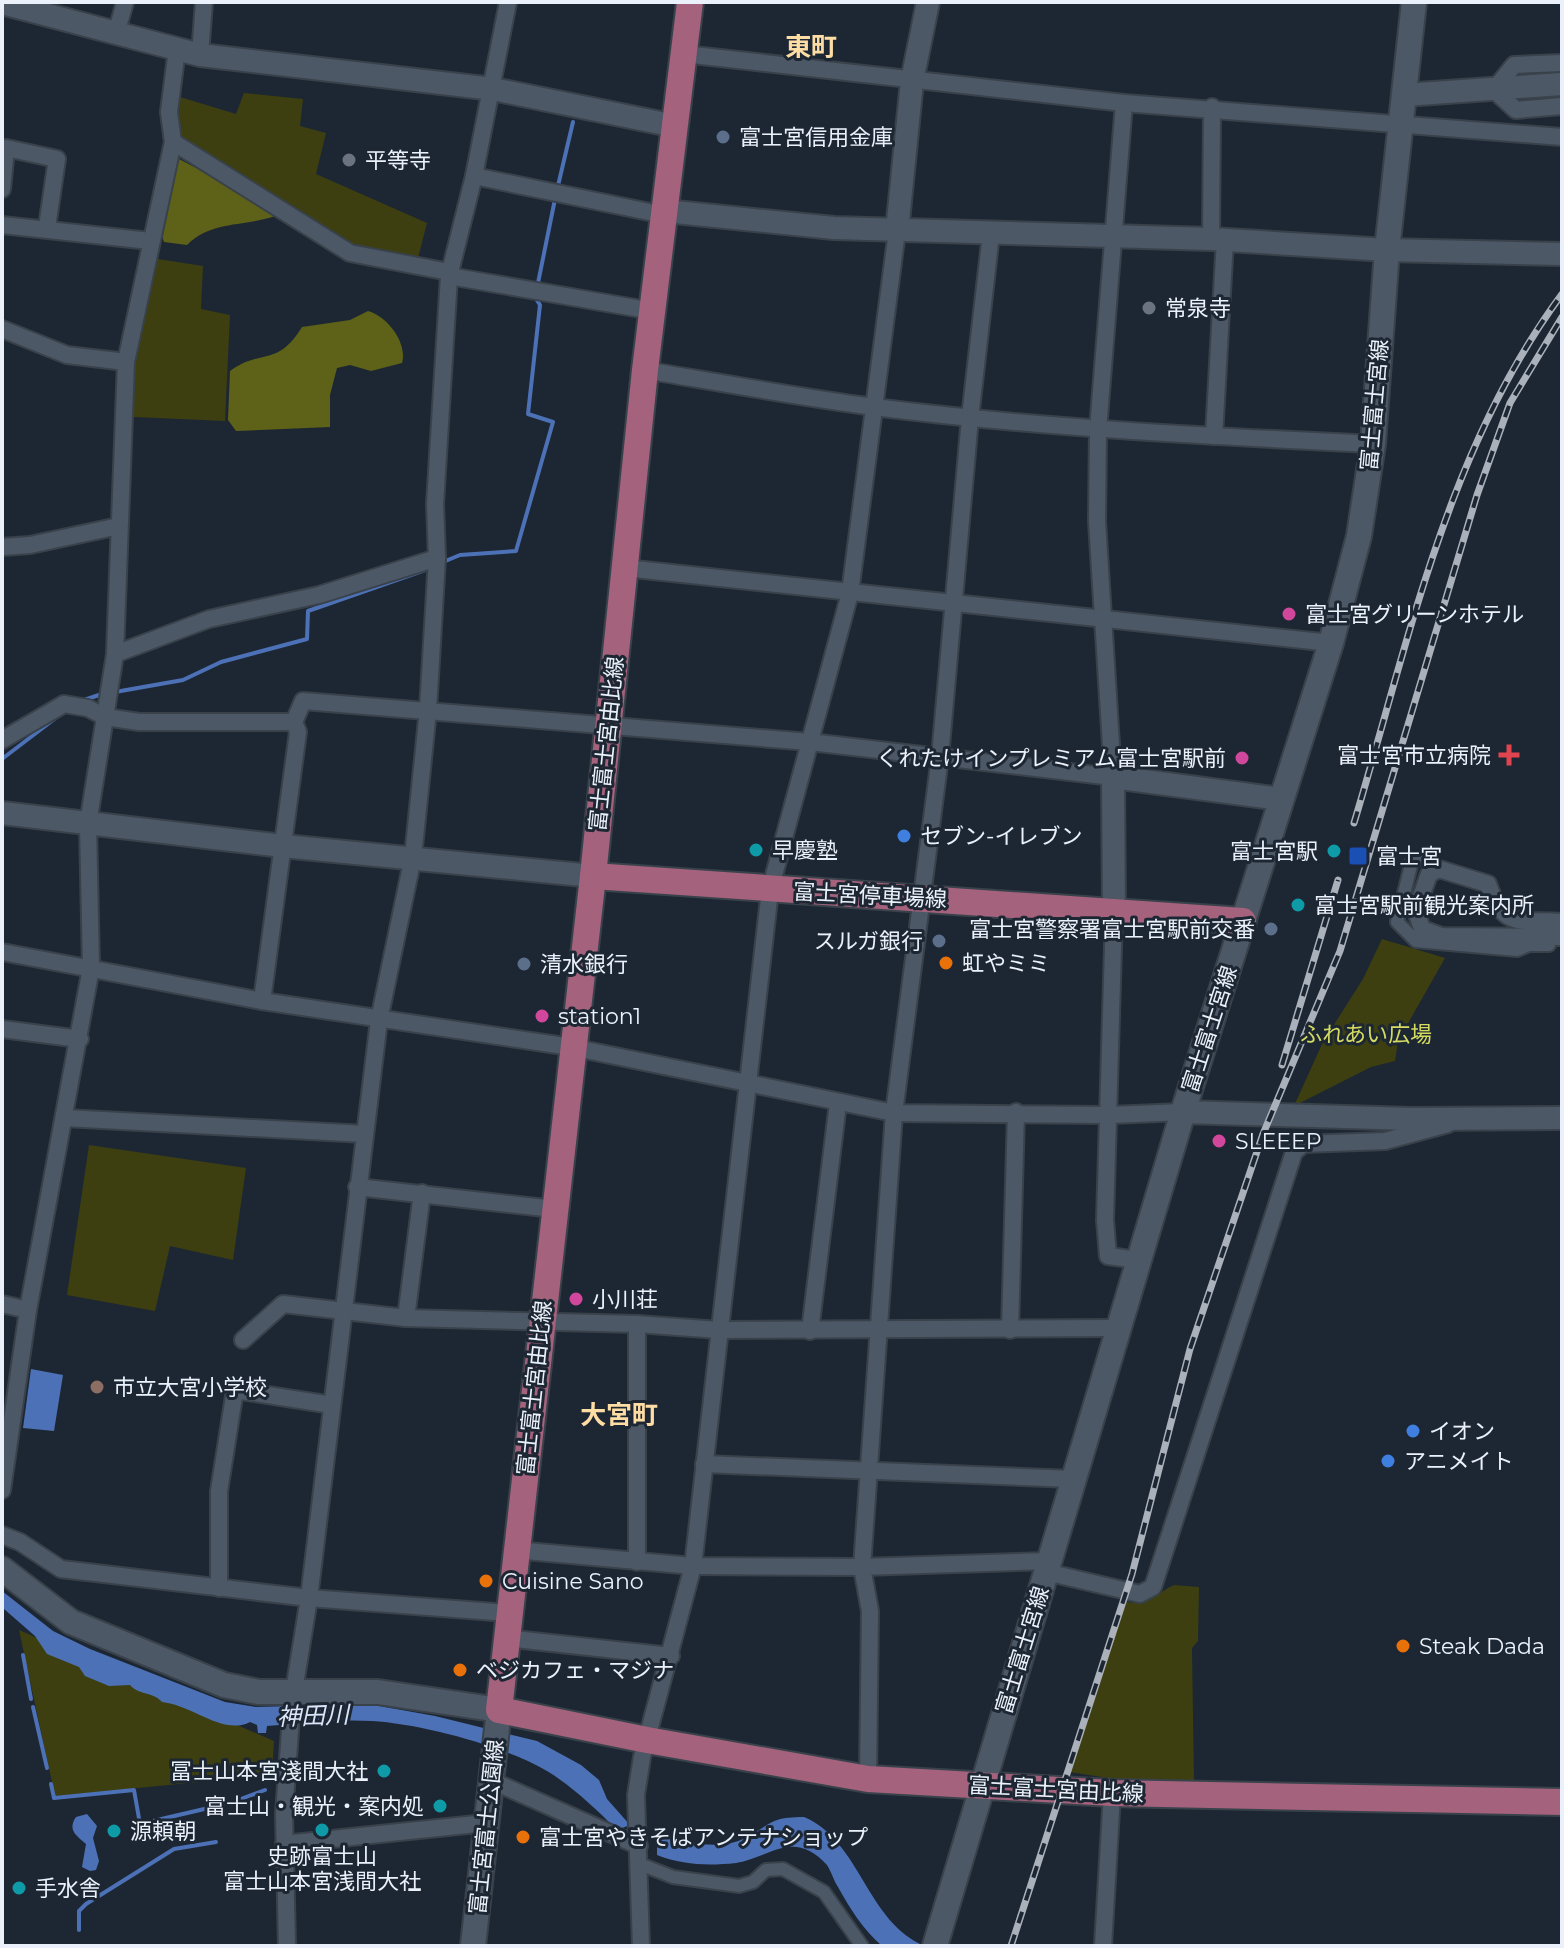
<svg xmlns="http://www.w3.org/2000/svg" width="1564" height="1948" font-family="Montserrat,'Noto Sans JP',sans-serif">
<rect width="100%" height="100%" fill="#1d2733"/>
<g fill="#3d3f10">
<polygon points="244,93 303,99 300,126 326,133 316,174 427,223 418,258 353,247 177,140 180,97 236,114"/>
<polygon points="158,259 203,266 201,309 230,315 225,421 134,417 133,356"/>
<polygon points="1382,939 1445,958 1398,1041 1395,1061 1371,1067 1294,1106 1323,1042 1363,979"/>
<polygon points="89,1145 246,1168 233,1260 170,1246 155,1311 67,1295"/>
<path d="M1174 1585 1199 1587 1198 1641 1192 1648 1194 1783 1115 1779 1069 1772 1123 1601C1147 1608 1153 1595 1174 1585Z"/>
<polygon points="19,1630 274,1741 272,1775 55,1796"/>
</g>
<g fill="#5e6118">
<path d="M179 159 246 194 275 216C244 227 212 220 187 245L164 242 160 230Z"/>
<path d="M368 311C387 316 408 343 402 363L371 371 350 365 337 368 330 395V427L236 431 228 420 230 371C261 348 277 368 302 327L350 320Z"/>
</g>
<g fill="#4d71b6">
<polygon points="31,1369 63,1375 54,1431 23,1428"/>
<path d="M2 1591 53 1631 90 1649 225 1702 256 1707 368 1704 435 1716 537 1741 581 1765 599 1780 607 1799 630 1825 617 1830C596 1809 573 1787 547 1771 504 1746 422 1724 372 1721 337 1719 302 1723 267 1726L266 1733H258L257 1725 250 1722C224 1736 192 1705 162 1702 152 1691 140 1696 130 1685L109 1686 85 1676 79 1667 47 1654 35 1636 4 1609Z"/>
<path d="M87 1814 97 1826 93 1838 99 1861 96 1870 90 1871 82 1867 86 1844C77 1836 67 1830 76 1817Z"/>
<path d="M804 1817C860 1840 867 1923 925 1946H882C862 1928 851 1910 838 1887 834 1881 831 1871 827 1865 793 1828 770 1858 736 1863 708 1866 683 1865 657 1855V1834C685 1841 717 1852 745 1838 772 1824 770 1817 804 1817Z"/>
</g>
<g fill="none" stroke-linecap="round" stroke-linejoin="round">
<g stroke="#4d71b6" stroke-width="4">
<polyline points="557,190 573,122"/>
<polyline points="537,288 555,199"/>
<polyline points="443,562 460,555 516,551 553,422 528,414 540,305 535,297"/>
<polyline points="115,692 183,680 221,662 307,639 308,611 428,569"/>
<polyline points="81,701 102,694"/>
<polyline points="2,759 57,717"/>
<polyline points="23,1655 31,1699"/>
<polyline points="33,1707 47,1768"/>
<polyline points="51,1784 54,1798 134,1790 140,1824 230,1803 265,1790"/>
<polyline points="79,1930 79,1911 86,1904 174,1849 216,1842"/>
</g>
<defs>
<g id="pedestrian">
<polyline points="1425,857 1412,861 1397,922 1416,941 1517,950 1529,945 1549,945"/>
<polyline points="640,1864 673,1877 739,1886 753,1882 766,1870 783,1869 824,1892 862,1946"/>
</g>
<g id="minor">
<polyline points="116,34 125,2"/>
<polyline points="684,54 1124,103 1562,137"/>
<polyline points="200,55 204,2"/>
<polyline points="1562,63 1514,65 1494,90 1516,110 1562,106"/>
<polyline points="173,142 350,253 449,272"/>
<polyline points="474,176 664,215"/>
<polyline points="2,189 6,148 57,159 47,227"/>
<polyline points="2,225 150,241"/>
<polyline points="1211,239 1212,107"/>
<polyline points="449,276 653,311"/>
<polyline points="2,329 67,355 126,362"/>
<path d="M645 370C722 383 798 397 874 407 1040 428 1206 436 1373 444"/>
<polyline points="1214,436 1225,239"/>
<polyline points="2,547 30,545 119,526"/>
<polyline points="625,568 1331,643"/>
<polyline points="115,654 209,619 319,595 437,558"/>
<polyline points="2,740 64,704 88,708 105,717 139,722 294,722 303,701 810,742 1113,777 1097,521 1098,430 1124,103"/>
<polyline points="1114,913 1105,1220 1108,1256 1138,1260"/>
<path d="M1562 922C1519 919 1504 930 1488 884L1439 869 1429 874 1416 911 1422 929 1441 936 1562 937"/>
<polyline points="2,952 262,1001 571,1047 894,1113 1110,1115 1183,1112"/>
<polyline points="262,1001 298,732 294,722"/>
<polyline points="2,1029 80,1039"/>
<polyline points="65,1118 365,1134"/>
<polyline points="357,1187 554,1209"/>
<polyline points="2,1304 28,1310"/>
<polyline points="406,1318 422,1193"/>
<polyline points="637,1324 637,1562"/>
<polyline points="1010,1330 1016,1112"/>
<polyline points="810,1331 838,1103"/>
<polyline points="243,1340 283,1304 406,1318 637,1324 719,1330 1118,1328"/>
<polyline points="704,1464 1073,1479"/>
<polyline points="2,1490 28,1310 91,968 88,824 115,654 126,362 173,142 169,112 177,49"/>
<polyline points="2,1535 20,1542 61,1569 309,1598 508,1613"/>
<polyline points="515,1550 693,1566 862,1567 1049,1561"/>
<polyline points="1046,1572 1140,1594 1153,1587 1294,1152 1303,1144 1385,1141 1448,1124"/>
<polyline points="219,1588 219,1491 235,1390 332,1405"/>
<polyline points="505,1638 671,1656"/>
<polyline points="868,1779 870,1611 862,1567 894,1113 940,757 970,418 991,234"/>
<polyline points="490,1780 639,1846"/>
<polyline points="284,1844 486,1823"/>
<polyline points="287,1946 284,1814 292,1703 309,1598 379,1020 413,857 428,710 437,558 435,504 449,276 474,176 508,2"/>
<polyline points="641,1946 636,1795 642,1757 693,1566 770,890 850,593 897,231"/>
<polyline points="1103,1946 1112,1793"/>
</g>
<g id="tertiary">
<polyline points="2,3 200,55 493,89 675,126"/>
<polyline points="1404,95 1562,84"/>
<polyline points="665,211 834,228 1211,239 1387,250 1562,254"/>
<polyline points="897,231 912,81 928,2"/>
<polyline points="2,813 283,846 593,876"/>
<polyline points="1114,913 1113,777 1281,799"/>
<polyline points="1183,1112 1412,1119 1562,1118"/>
</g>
<g id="secondary">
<polyline points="2,1569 71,1622 224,1685 259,1692 378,1692 499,1710 473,1946"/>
<polyline points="935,1946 1183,1112 1331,643 1359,536 1373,444 1387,250 1414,2"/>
</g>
<g id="primary">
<polyline points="690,2 645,370 593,876 499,1710 647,1740 868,1779 1112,1793 1562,1802"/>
<polyline points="593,876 1243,921"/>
</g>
</defs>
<use href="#pedestrian" stroke="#39424b" stroke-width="16"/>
<use href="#minor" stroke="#39424b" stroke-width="20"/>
<use href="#tertiary" stroke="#39424b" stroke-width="26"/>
<use href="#secondary" stroke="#39424b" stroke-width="28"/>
<use href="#primary" stroke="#39424b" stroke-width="30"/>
<use href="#pedestrian" stroke="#4d5866" stroke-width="12"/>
<use href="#minor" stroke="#4d5866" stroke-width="16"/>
<use href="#tertiary" stroke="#4d5866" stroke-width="22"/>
<use href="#secondary" stroke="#4d5866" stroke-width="24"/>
<use href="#primary" stroke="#a4627c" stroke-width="26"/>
<defs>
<g id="rail">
<path d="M1354 823C1409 641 1447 449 1562 294"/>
<polyline points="1282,1065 1338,880"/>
<polyline points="1011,1946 1132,1574 1190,1349 1263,1134 1340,951 1477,495 1510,403 1562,317"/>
</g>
</defs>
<use href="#rail" stroke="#aab1bb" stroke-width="7"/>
<use href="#rail" stroke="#1d2733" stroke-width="4" stroke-dasharray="12" stroke-linecap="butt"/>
</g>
<g fill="#5c6f8a" stroke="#1d2733" stroke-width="3">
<circle cx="723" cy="137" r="8"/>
<circle cx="1271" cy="929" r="8"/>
<circle cx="939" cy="941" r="8"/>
<circle cx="524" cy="964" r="8"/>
</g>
<g fill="#6b7280" stroke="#1d2733" stroke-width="3">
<circle cx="349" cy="160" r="8"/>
<circle cx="1149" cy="308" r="8"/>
</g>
<g fill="#d1479c" stroke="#1d2733" stroke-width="3">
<circle cx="1289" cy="614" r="8"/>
<circle cx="1242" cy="758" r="8"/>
<circle cx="542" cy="1016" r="8"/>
<circle cx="1219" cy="1141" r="8"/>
<circle cx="576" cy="1299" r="8"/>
</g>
<path fill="#e0444e" stroke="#1d2733" stroke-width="3" d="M1505 743h8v8h8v8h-8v8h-8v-8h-8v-8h8z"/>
<g fill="#3f7fe0" stroke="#1d2733" stroke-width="3">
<circle cx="904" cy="836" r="8"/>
<circle cx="1413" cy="1431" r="8"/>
<circle cx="1388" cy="1461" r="8"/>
</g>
<g fill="#0f9aa8" stroke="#1d2733" stroke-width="3">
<circle cx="756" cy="850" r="8"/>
<circle cx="1334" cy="851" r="8"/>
<circle cx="1298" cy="905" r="8"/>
<circle cx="384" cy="1771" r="8"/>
<circle cx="440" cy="1806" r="8"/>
<circle cx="322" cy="1830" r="8"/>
<circle cx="114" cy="1831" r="8"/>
<circle cx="19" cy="1888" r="8"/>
</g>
<rect fill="#1a4fb4" stroke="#1d2733" stroke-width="3" x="1348" y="846" width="20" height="20" rx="4"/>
<g fill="#e8710a" stroke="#1d2733" stroke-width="3">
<circle cx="946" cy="963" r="8"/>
<circle cx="486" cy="1581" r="8"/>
<circle cx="1403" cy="1646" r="8"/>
<circle cx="460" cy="1670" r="8"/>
<circle cx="523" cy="1837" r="8"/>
</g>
<circle fill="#8d6e63" stroke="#1d2733" stroke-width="3" cx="97" cy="1387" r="8"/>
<g text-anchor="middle" stroke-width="6" stroke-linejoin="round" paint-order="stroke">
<g font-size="22" fill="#ebf1fa" stroke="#1d2733" text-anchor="start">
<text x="739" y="145">富士宮信用金庫</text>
<text x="365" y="168">平等寺</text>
<text x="1165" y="316">常泉寺</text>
<text x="1305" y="622">富士宮グリーンホテル</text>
<text x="1491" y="763" text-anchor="end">富士宮市立病院</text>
<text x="1226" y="766" text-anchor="end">くれたけインプレミアム富士宮駅前</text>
<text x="920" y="844">セブン-イレブン</text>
<text x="772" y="858">早慶塾</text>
<text x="1318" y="859" text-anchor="end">富士宮駅</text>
<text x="1376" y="864">富士宮</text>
<text x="1314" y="913">富士宮駅前観光案内所</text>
<text x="1255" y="937" text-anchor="end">富士宮警察署富士宮駅前交番</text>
<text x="923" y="949" text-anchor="end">スルガ銀行</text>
<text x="962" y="971">虹やミミ</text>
<text x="540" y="972">清水銀行</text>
<text x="558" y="1024">station1</text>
<text x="1235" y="1149">SLEEEP</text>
<text x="592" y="1307">小川荘</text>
<text x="113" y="1395">市立大宮小学校</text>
<text x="1429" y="1439">イオン</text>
<text x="1404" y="1469">アニメイト</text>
<text x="502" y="1589">Cuisine Sano</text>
<text x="1419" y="1654">Steak Dada</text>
<text x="476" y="1678">ベジカフェ・マジナ</text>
<text x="368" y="1779" text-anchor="end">冨士山本宮淺間大社</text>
<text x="424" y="1814" text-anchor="end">富士山・観光・案内処</text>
<text x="130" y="1839">源頼朝</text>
<text x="539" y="1845">富士宮やきそばアンテナショップ</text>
<text x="322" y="1864" text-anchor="middle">史跡富士山<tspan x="322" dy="25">富士山本宮浅間大社</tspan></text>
<text x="35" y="1896">手水舎</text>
</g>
<g font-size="22" fill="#ebf1fa" stroke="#1d2733">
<text transform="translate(1374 405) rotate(-85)" y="8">富士富士宮線</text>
<text transform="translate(606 744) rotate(-84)" y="8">富士富士宮由比線</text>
<text transform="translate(870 895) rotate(3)" y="8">富士宮停車場線</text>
<text transform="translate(1209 1029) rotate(-72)" y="8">富士富士宮線</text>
<text transform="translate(534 1388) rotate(-84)" y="8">富士富士宮由比線</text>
<text transform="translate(1022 1650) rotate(-73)" y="8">富士富士宮線</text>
<text transform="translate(1056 1789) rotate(3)" y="8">富士富士宮由比線</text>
<text transform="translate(486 1827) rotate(-84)" y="8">富士宮富士公園線</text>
</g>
<g font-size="22" fill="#d4db60" stroke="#1d2733">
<text x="1366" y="1042">ふれあい広場</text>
</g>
<g font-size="24" font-style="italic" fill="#dae5f9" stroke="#1d2733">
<text transform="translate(313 1716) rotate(-2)" y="8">神田川</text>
</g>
<g font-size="26" font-weight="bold" fill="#fedda5" stroke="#1d2733">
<text x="811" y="56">東町</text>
<text x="619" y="1424">大宮町</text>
</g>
</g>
<rect width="1564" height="1948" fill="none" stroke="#ebf1fa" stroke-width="8"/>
</svg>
